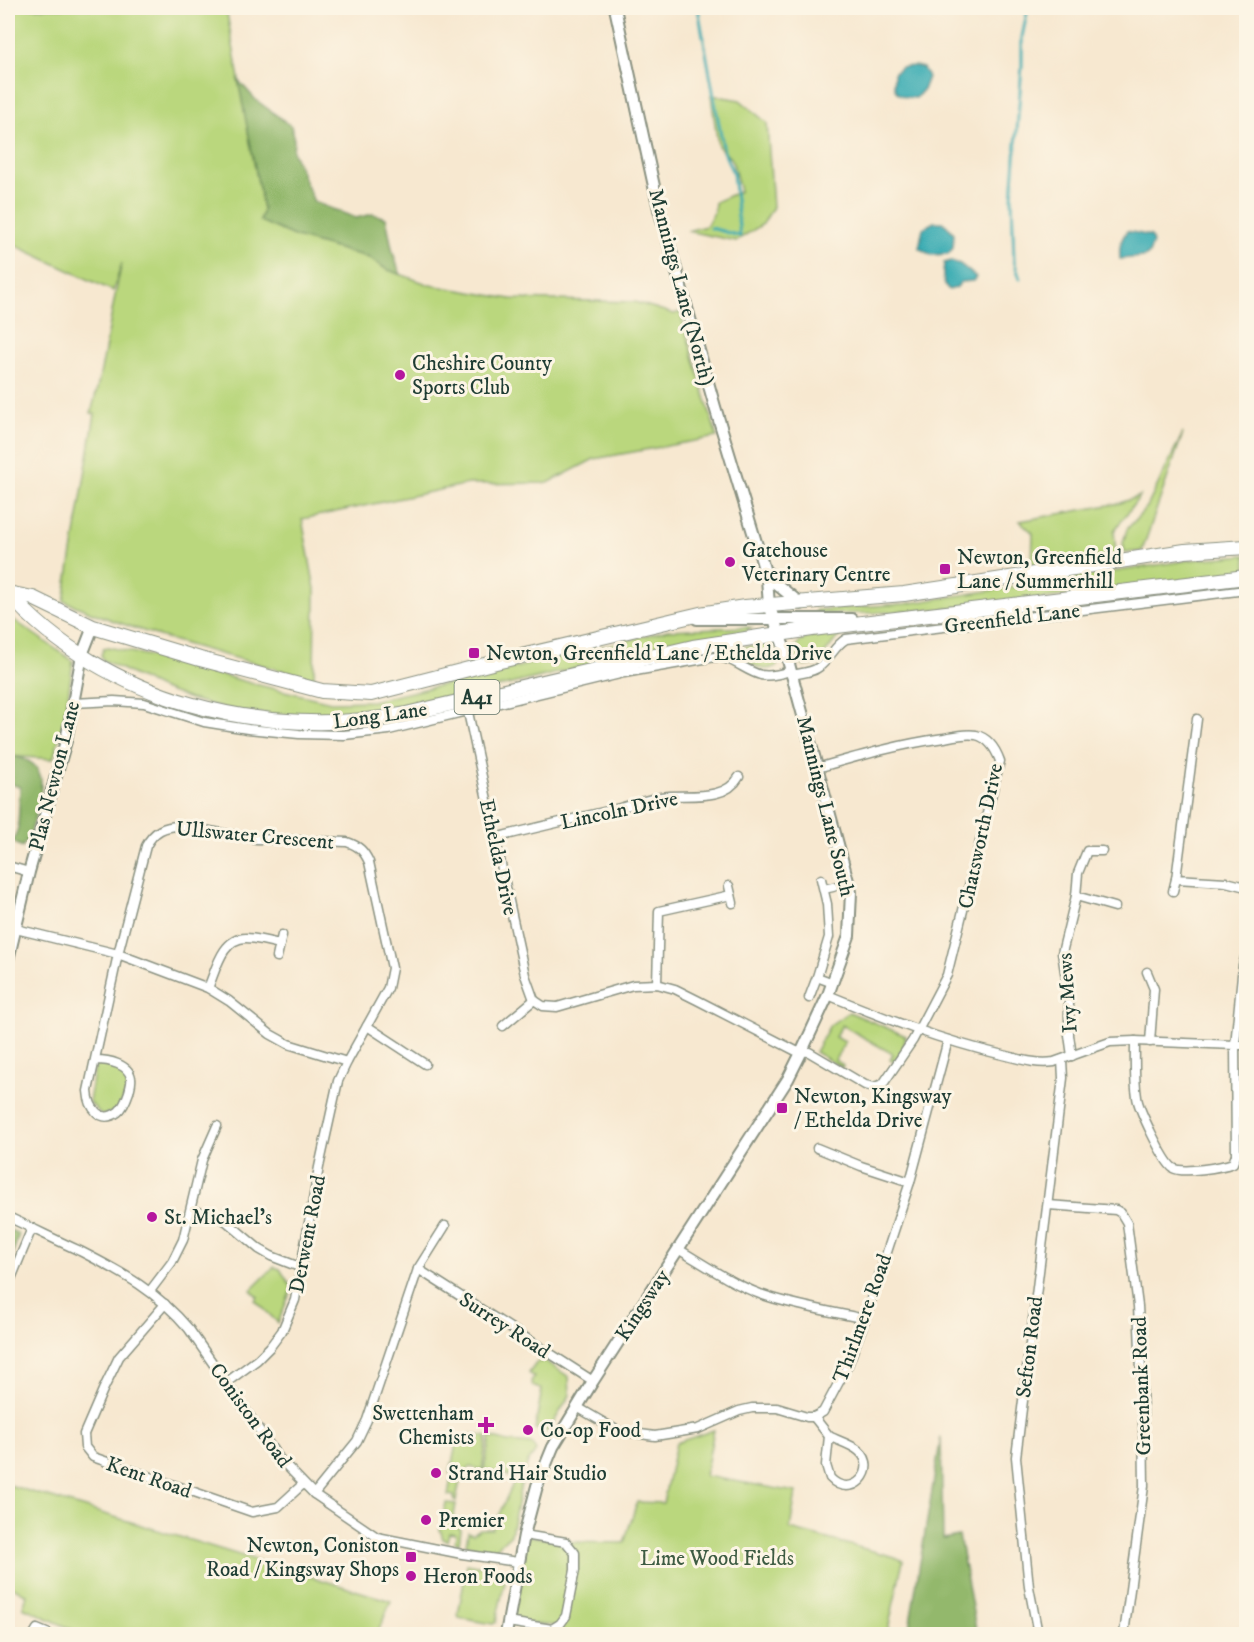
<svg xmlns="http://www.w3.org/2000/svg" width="1254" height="1642" font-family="'IM FELL DW Pica',serif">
<rect width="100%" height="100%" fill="#fcf5e5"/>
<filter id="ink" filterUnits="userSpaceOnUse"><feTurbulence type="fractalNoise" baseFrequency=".0167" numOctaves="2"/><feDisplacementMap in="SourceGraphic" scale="12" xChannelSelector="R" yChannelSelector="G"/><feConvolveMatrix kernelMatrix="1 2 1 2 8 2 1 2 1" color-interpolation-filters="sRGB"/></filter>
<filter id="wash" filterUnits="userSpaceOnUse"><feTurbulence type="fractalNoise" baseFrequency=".008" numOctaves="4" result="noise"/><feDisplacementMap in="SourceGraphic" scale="24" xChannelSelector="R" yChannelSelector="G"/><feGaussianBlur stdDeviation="1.35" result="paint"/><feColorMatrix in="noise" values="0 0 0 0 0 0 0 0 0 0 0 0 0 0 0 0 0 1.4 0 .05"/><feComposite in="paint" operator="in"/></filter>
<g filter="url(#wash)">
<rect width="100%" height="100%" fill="#f7e8d0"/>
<g fill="#bad77d" stroke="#6c8a58" stroke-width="1.5">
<path d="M8 8H226L263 209 282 231 296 237 367 257 386 269 430 285 511 299 635 302 674 314 680 312 717 437 594 459 548 483 468 484 302 519 315 589 314 679C229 656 144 636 64 601L95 414 91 413C105 363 110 313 122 263L113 291 8 242Z"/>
<polygon points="711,95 740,100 767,123 773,207 763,224 736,241 687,231 706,226 714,212 715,202 740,191 732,160 718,146"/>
<polygon points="1183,433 1142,551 1125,553 1123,543 1127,529 1147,507"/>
<polygon points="1140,496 1114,531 1116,554 1032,566 1033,533 1020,521 1120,503"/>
<path d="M1246 555V573C1104 590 960 614 816 614V610L904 604 1190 560Z"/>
<polygon points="8,616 73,661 65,718 53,759 8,756"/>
<polygon points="749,627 752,628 742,633 652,650 420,706 342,718 240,712 190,699 160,688 103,660 101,655 104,648 108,647 173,661 250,683 331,702 372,701 473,678 668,630"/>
<path d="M841 633V636L836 639 816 665 805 666 797 661 794 650C801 633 825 635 841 633Z"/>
<path d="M764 644 776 650 780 658 777 666C759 676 749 658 732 654 727 652 721 653 716 653V651Z"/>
<polygon points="849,1012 906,1036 903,1048 894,1062 890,1060 893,1054 842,1025 835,1037 845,1042 835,1060 843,1065 842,1068 815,1052 830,1025"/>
<polygon points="96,1060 114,1062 131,1079 119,1111 102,1115 89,1102"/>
<polygon points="274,1267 280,1269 292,1288 278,1323 255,1300 258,1297 251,1290"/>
<polygon points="545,1361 569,1377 570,1395 549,1430 545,1431 535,1429 542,1389 533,1386 531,1381 534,1377 529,1373 537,1362"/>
<polygon points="714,1430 705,1476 796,1492 790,1529 895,1557 903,1561 887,1634 561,1634 562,1623 558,1626 508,1622 524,1535 566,1542 624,1543 637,1502 663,1503 676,1443"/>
<polygon points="470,1434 487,1437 482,1470 470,1467 464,1471 462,1477 450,1474 456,1444 461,1444"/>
<polygon points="490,1437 508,1442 532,1444 536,1451 528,1462 521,1484 511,1534 494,1550 466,1545 468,1532 473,1534 480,1529 492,1529 513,1484 510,1476 484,1470"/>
<polygon points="451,1478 460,1480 456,1501 454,1500 454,1496 448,1495"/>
<polygon points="9,1485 391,1601 377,1634 82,1634 23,1607 27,1595 8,1584"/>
<polygon points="446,1503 456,1504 453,1521 461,1530 459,1543 455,1542 456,1534 449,1533 447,1541 443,1539 440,1529 444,1517 443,1516"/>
<polygon points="467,1564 493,1569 505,1581 496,1622 493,1624 459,1618 458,1615"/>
</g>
<g fill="#93b86c" stroke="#597a50" stroke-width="1.5">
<polygon points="238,80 256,100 291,126 294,140 293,152 314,202 356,218 373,214 386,218 393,253 401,275 386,269 367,257 296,237 260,221 263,209"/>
<path d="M8 756C49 759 44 786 35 817 32 829 30 838 22 847L13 842 18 828 20 787 8 783Z"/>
<polygon points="8,1229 19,1234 8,1269"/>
<polygon points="941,1437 943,1539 959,1536 977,1634 908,1634"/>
</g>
<g fill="#39abb2" stroke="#2c7473" stroke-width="1.5">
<path d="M915 66 923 68 928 77 923 90 916 98C897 98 892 92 894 73L901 67Z"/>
<polygon points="934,222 943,222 954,233 953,248 948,254 931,255 919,248 923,228"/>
<path d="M1127 231 1151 236 1153 243 1149 254 1144 257 1120 259C1119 247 1120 241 1127 231Z"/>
<path d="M951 261 960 264 976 277 973 281 961 282 956 288 949 290C941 283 943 273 944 263Z"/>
</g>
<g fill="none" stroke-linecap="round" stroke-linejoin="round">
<g stroke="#39abb2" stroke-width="3">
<polyline points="698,8 724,152 733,173 740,236 711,228"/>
<polyline points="1020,279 1014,261 1012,198 1022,65 1022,37 1028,8"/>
</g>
</g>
</g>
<g filter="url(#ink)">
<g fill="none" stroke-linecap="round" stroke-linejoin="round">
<defs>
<g id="minor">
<path d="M791 675C800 673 812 673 819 667 830 659 834 646 846 639L1246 590"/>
<path d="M73 703 114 701 144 703 204 722 248 729 299 734 344 735 389 730 624 673 715 657C733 657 745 671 761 675 771 677 781 674 790 671"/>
<polyline points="468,712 525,975 534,1000"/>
<polyline points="1197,719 1176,879 1226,882 1246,887"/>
<path d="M495 838C534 828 573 819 612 810 628 806 645 800 661 797 685 793 724 803 739 777"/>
<polyline points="8,866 29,872"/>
<polyline points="821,879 827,904 829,937 817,977 833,983"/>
<polyline points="729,886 733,903"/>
<polyline points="824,889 833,887"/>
<polyline points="1173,891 1176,879"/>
<polyline points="1076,896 1115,907"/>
<polyline points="16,929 118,954 208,988 229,1001 270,1034 288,1044 347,1062"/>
<path d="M1246 954 1243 965 1235 1045 1236 1155 1233 1163C1222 1167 1183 1174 1173 1168 1164 1162 1138 1108 1137 1097 1134 1079 1135 1060 1135 1041L1235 1045H1246"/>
<polyline points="277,957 282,935"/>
<polyline points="1147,972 1154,989 1150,1042"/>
<polyline points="657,984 659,911 731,895"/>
<path d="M208 988C216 970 222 938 246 938 257 938 269 942 280 944"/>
<path d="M828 995C884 1018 940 1040 999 1054 1017 1058 1035 1065 1054 1062L1110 1042 1135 1041"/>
<polyline points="809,998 817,977"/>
<polyline points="367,1026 425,1064"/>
<path d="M503 1026 534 1000 543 1006 557 1007 633 985 657 984 675 989 697 1000 796 1051 809 1052 865 1085 874 1087 883 1084 913 1040 947 975 1000 761C996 750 989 738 976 735 966 733 954 736 944 738 900 744 859 756 817 768"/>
<polyline points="1072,1056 1069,1035 1069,997 1062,953 1076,896 1078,873 1087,851 1102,851"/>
<path d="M96 1060C108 1060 129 1064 131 1078 132 1082 130 1088 129 1092 127 1098 123 1108 118 1112 100 1125 89 1107 88 1091L118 954 146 846C154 831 164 826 180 826L257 839 347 842C359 846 364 851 369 862L392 968 388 988 347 1062 338 1081 319 1167 295 1300 282 1331 270 1347 257 1360 227 1382"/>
<polyline points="817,1148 861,1166 910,1182"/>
<polyline points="1048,1205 1116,1210 1121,1213 1127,1223 1138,1306 1143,1412 1144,1486 1124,1634"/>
<polyline points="191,1210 216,1216 226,1221 259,1249 271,1256 302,1268"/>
<path d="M8 1217C32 1228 56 1240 80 1251 123 1273 157 1291 189 1329L278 1457 314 1494 377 1537 462 1554 518 1562"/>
<path d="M678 1249C705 1265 731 1283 760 1294 794 1306 830 1311 865 1319"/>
<polyline points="418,1269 593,1381"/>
<polyline points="8,1286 32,1228"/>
<polyline points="150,1291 172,1262 183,1240 202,1160 217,1126"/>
<polyline points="165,1304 119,1357 103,1390 84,1434 85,1447 93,1457 252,1512 278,1507 303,1484"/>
<polyline points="577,1407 618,1431 655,1436 698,1429 739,1411 752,1408 777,1408 807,1417 814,1417 823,1412 848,1365 865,1319 910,1182 948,1040"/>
<polyline points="814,1417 829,1436"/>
<path d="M829 1436C838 1441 851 1444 859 1451 880 1469 852 1501 830 1478L826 1465Z"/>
<polyline points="314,1494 357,1441 367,1420 418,1269 445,1226"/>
<polyline points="508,1622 552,1629 560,1624 566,1616 575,1570 575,1553 566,1542 524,1535"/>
<polyline points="34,1634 37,1629 49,1634"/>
<polyline points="1038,1634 1029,1587 1016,1457 1063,1078 1062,1060"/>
</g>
<g id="tertiary">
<polyline points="768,573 775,583 801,604"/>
<polyline points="697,619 852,619"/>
<polyline points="8,960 29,872 66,741 82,655 93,627"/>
<polyline points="506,1634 524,1535 537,1486 553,1447 593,1381 788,1079 802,1051 828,995 849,936 851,892 786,653 769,605 767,579 762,562 715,407 659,209 615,8"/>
</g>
<g id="trunk">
<path d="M8 593C105 702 267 741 406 714L693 647 812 629 1246 577"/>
<polyline points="8,593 33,598 93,627 200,659 322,691 371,694 496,662 700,614 745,607 904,594 1185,551 1246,547"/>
</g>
</defs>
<use href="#minor" stroke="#8b9282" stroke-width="11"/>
<use href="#tertiary" stroke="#8b9282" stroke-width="14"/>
<use href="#trunk" stroke="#8b9282" stroke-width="16"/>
<use href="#minor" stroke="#fff" stroke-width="8"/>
<use href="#tertiary" stroke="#fff" stroke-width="10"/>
<use href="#trunk" stroke="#fff" stroke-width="14"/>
</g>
</g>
<g fill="#b5179e" stroke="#fcf5e5" stroke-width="2">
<circle cx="400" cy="375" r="6"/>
<circle cx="730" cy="562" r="6"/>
<rect x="939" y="563" width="12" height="12" rx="3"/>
<rect x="468" y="647" width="12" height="12" rx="3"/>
<rect x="776" y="1102" width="12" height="12" rx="3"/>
<circle cx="152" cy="1217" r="6"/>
<path d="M483 1416h6v6h6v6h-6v6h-6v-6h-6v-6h6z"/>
<circle cx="528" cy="1430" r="6"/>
<circle cx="436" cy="1473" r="6"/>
<circle cx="426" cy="1520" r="6"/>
<rect x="405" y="1551" width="12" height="12" rx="3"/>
<circle cx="411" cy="1576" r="6"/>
</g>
<g text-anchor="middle" stroke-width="6" stroke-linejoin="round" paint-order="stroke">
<rect fill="#fcf5e5" stroke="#617469" stroke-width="1.5" x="454.5" y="680" width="45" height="34" rx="4.5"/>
<g font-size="20" font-weight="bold" fill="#1f3d34">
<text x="477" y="704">A41</text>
</g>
<g font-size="21" fill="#1f3d34" stroke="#fcf5e5">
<text transform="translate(682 287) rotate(75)" y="7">Mannings Lane (North)</text>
<text transform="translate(1012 618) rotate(-7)" y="7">Greenfield Lane</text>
<text transform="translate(380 715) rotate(-8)" y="7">Long Lane</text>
<text transform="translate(54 776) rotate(-76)" y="7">Plas Newton Lane</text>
<text transform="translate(826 806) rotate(76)" y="7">Mannings Lane South</text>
<text transform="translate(619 810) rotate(-12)" y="7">Lincoln Drive</text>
<text transform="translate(255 835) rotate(5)" y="7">Ullswater Crescent</text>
<text transform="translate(980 836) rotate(-78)" y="7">Chatsworth Drive</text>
<text transform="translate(499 857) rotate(78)" y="7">Ethelda Drive</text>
<text transform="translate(1067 993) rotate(-94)" y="7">Ivy Mews</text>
<text transform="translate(307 1234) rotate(-79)" y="7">Derwent Road</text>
<text transform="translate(642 1305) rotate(-57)" y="7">Kingsway</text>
<text transform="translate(862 1318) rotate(-70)" y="7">Thirlmere Road</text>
<text transform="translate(505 1325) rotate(33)" y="7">Surrey Road</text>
<text transform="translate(1029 1347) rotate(-83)" y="7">Sefton Road</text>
<text transform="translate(1141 1386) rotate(-92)" y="7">Greenbank Road</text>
<text transform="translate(251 1415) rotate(54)" y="7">Coniston Road</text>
<text transform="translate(149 1477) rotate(19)" y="7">Kent Road</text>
</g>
<g font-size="21" fill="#1f3d34" stroke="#fcf5e5" text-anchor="start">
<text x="412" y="370">Cheshire County<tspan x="412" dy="24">Sports Club</tspan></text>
<text x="742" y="557">Gatehouse<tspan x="742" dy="24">Veterinary Centre</tspan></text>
<text x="957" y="564">Newton, Greenfield<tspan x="957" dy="24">Lane / Summerhill</tspan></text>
<text x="486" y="660">Newton, Greenfield Lane / Ethelda Drive</text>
<text x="794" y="1103">Newton, Kingsway<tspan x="794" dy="24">/ Ethelda Drive</tspan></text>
<text x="164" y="1224">St. Michael's</text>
<text x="474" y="1420" text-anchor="end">Swettenham<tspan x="474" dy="24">Chemists</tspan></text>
<text x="540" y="1437">Co-op Food</text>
<text x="448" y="1480">Strand Hair Studio</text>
<text x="438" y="1527">Premier</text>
<text x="399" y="1552" text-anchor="end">Newton, Coniston<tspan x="399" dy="24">Road / Kingsway Shops</tspan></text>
<text x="423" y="1583">Heron Foods</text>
</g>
<g font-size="21" fill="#3e5c43" stroke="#fcf5e5">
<text x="717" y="1565">Lime Wood Fields</text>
</g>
</g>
<rect width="1254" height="1642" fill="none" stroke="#fcf5e5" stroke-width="30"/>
</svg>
